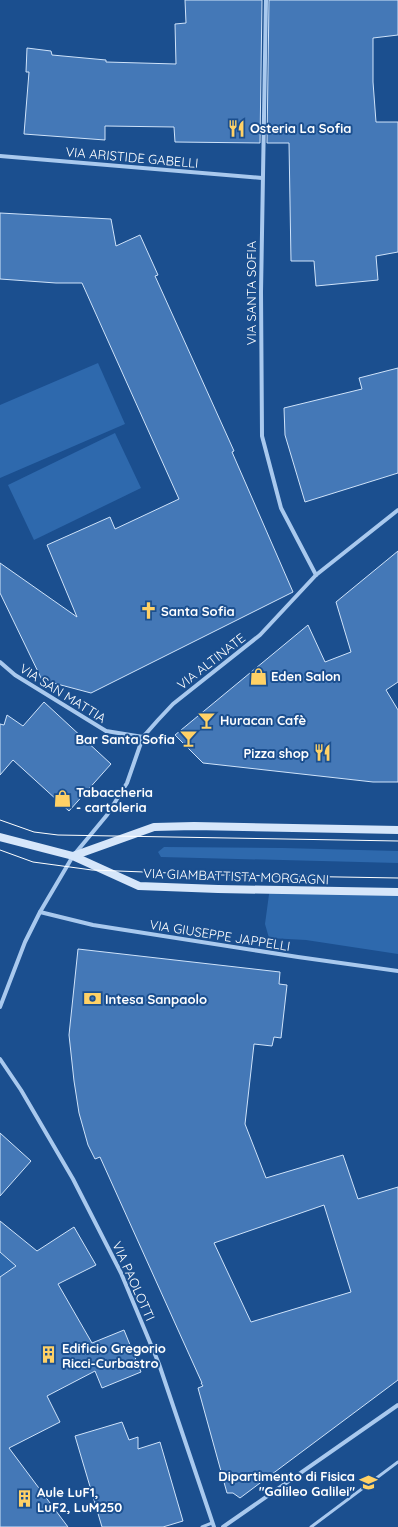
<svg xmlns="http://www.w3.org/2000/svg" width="398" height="1527" font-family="Quicksand,sans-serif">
<rect width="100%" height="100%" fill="#1b4f8f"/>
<g fill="#2e69ad">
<polygon points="98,363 125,424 0,478 0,405"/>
<polygon points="115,433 141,488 34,540 8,485"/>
<polygon points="164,847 283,848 398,851 398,863 161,857 158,852"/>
<polygon points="270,887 398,892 398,954 306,940 269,938 265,924"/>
<polygon points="0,1252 16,1266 0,1277"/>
</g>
<g fill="#4478b7" stroke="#cfe3fa" fill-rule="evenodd">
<polygon points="185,0 262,0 260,143 175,142 174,127 105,126 105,140 24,134 29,72 26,72 27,48 51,51 52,55 106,60 106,62 176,64 175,24 186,23"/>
<polygon points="269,0 398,0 398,35 373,38 373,82 376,122 398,122 398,252 376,256 378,280 316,286 314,261 291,261 289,143 267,143"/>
<polygon points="0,213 111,219 116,246 140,235 158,275 155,276 234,451 232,452 293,592 91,693 42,680 0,593 0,563 77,617 47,545 110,517 115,529 179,499 82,283 56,283 0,279"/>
<polygon points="398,368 398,473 305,502 285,435 284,408 362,389 359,378"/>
<polygon points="398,551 398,682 386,690 398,710 398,782 373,782 203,763 175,735 308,625 325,662 351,652 336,602"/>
<polygon points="44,702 111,764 69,811 13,760 0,775 0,724 4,725 7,715 23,726"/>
<path d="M78 949 280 972 279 984 287 985 281 1038 274 1037 272 1046 254 1044 245 1124 266 1178 343 1155 358 1199 398 1187V1380L240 1498 233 1493H227L198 1388 203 1386 201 1383H202L100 1157 95 1159 88 1145 79 1113 74 1081 69 1035ZM324 1205 351 1292 251 1322 214 1243Z"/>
<polygon points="0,1133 31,1161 0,1196"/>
<polygon points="0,1221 37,1251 74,1227 96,1265 58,1284 92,1343 124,1330 141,1372 102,1388 95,1371 47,1396 60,1422 9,1448 68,1527 0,1527 0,1277 16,1266 0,1252"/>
<polygon points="122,1422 129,1440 138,1437 138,1449 160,1442 183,1521 163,1527 102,1527 75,1436"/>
</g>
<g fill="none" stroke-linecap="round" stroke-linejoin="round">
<g stroke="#a9c9ee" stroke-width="3">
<polyline points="202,1527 212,1523"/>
<polyline points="311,1527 398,1462"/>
</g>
<g stroke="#a9c9ee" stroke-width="4">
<polyline points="266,0 261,292 262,436 281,508 316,575"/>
<polyline points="0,156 262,178"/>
<polyline points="0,662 15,675 106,731 143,737"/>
<polyline points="40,912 93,925 298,957 398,971"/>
<polyline points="0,1007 25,942 40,912 73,856 107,815 127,783 143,737 158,720 173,704 260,635 316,575 398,510"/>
<polyline points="0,1059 21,1090 73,1179 121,1273 159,1364 214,1527"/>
<polyline points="223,1527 398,1405"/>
</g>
<g stroke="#d6e6fa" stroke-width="8">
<polyline points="0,837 73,856 139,886 218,889 398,892"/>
<polyline points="73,856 154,827 194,826 398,830"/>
</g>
<g stroke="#fff" stroke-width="1">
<polyline points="0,820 34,832 58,835 398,841"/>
<polyline points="0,850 33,862 92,870 223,875 398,878"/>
</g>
</g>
<defs>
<symbol id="restaurant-bare" viewBox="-9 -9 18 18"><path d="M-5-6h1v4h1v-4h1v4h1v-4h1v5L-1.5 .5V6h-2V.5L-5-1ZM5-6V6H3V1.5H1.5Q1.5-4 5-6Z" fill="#ffd166" stroke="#1b4f8f" stroke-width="2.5" paint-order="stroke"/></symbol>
<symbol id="church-bare" viewBox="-9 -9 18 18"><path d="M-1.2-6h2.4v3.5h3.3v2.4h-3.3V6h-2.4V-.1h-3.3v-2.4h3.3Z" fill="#ffd166" stroke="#1b4f8f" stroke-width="2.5" paint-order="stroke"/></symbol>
<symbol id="shop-bare" viewBox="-9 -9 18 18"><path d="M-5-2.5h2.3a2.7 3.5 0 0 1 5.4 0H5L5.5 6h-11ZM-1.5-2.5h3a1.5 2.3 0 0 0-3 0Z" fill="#ffd166" stroke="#1b4f8f" stroke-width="2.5" paint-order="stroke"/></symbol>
<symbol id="bar-bare" viewBox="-9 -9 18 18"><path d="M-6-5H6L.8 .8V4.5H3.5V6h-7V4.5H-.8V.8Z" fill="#ffd166" stroke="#1b4f8f" stroke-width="2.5" paint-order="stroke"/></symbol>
<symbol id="bank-bare" viewBox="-9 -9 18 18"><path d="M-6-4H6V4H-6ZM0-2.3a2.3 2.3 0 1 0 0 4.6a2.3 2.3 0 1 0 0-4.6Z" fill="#ffd166" stroke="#1b4f8f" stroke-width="2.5" paint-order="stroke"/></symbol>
<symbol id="building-bare" viewBox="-9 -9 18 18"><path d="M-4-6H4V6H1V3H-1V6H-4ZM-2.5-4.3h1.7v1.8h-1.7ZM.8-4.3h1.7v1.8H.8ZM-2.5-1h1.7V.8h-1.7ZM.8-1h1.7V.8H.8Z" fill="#ffd166" stroke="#1b4f8f" stroke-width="2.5" paint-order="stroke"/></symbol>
<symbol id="university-bare" viewBox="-9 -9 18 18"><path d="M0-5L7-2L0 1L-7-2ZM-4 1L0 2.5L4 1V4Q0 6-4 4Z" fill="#ffd166" stroke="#1b4f8f" stroke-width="2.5" paint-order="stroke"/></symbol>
</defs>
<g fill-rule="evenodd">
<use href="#restaurant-bare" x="224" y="116" width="25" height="25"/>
<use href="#church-bare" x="136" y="598" width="25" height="25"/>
<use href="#shop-bare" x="246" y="664" width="25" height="25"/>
<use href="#bar-bare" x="194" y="708" width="25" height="25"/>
<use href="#bar-bare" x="176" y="726" width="25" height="25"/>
<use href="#restaurant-bare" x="310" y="740" width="25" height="25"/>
<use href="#shop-bare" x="50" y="786" width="25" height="25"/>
<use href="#bank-bare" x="80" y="986" width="25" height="25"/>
<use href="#building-bare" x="36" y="1342" width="25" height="25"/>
<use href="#university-bare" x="356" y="1470" width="25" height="25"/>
<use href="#building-bare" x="12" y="1486" width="25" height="25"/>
</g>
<g text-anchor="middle" stroke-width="4" stroke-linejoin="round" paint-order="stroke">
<g font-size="13" font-weight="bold" fill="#fff" stroke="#1b4f8f" text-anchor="start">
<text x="250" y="133">Osteria La Sofia</text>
<text x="161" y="616">Santa Sofia</text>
<text x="271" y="681">Eden Salon</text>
<text x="220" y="725">Huracan Cafè</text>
<text x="175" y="744" text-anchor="end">Bar Santa Sofia</text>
<text x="309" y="758" text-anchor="end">Pizza shop</text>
<text x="76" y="797">Tabaccheria<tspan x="76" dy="15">- cartoleria</tspan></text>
<text x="105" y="1004">Intesa Sanpaolo</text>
<text x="62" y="1353">Edificio Gregorio<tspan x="62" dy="15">Ricci-Curbastro</tspan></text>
<text x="355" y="1481" text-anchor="end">Dipartimento di Fisica<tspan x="355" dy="15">"Galileo Galilei"</tspan></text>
<text x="37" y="1497">Aule LuF1,<tspan x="37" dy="15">LuF2, LuM250</tspan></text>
</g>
<g font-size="13" fill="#fff" stroke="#1b4f8f">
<text transform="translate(132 157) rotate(5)" y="5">VIA ARISTIDE GABELLI</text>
<text transform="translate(251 293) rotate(-90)" y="5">VIA SANTA SOFIA</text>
<text transform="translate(211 661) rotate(-38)" y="5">VIA ALTINATE</text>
<text transform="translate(63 693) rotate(32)" y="5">VIA SAN MATTIA</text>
<text transform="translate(236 876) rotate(2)" y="5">VIA GIAMBATTISTA MORGAGNI</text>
<text transform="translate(220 935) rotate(9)" y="5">VIA GIUSEPPE JAPPELLI</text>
<text transform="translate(134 1281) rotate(66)" y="5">VIA PAOLOTTI</text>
</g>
</g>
</svg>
